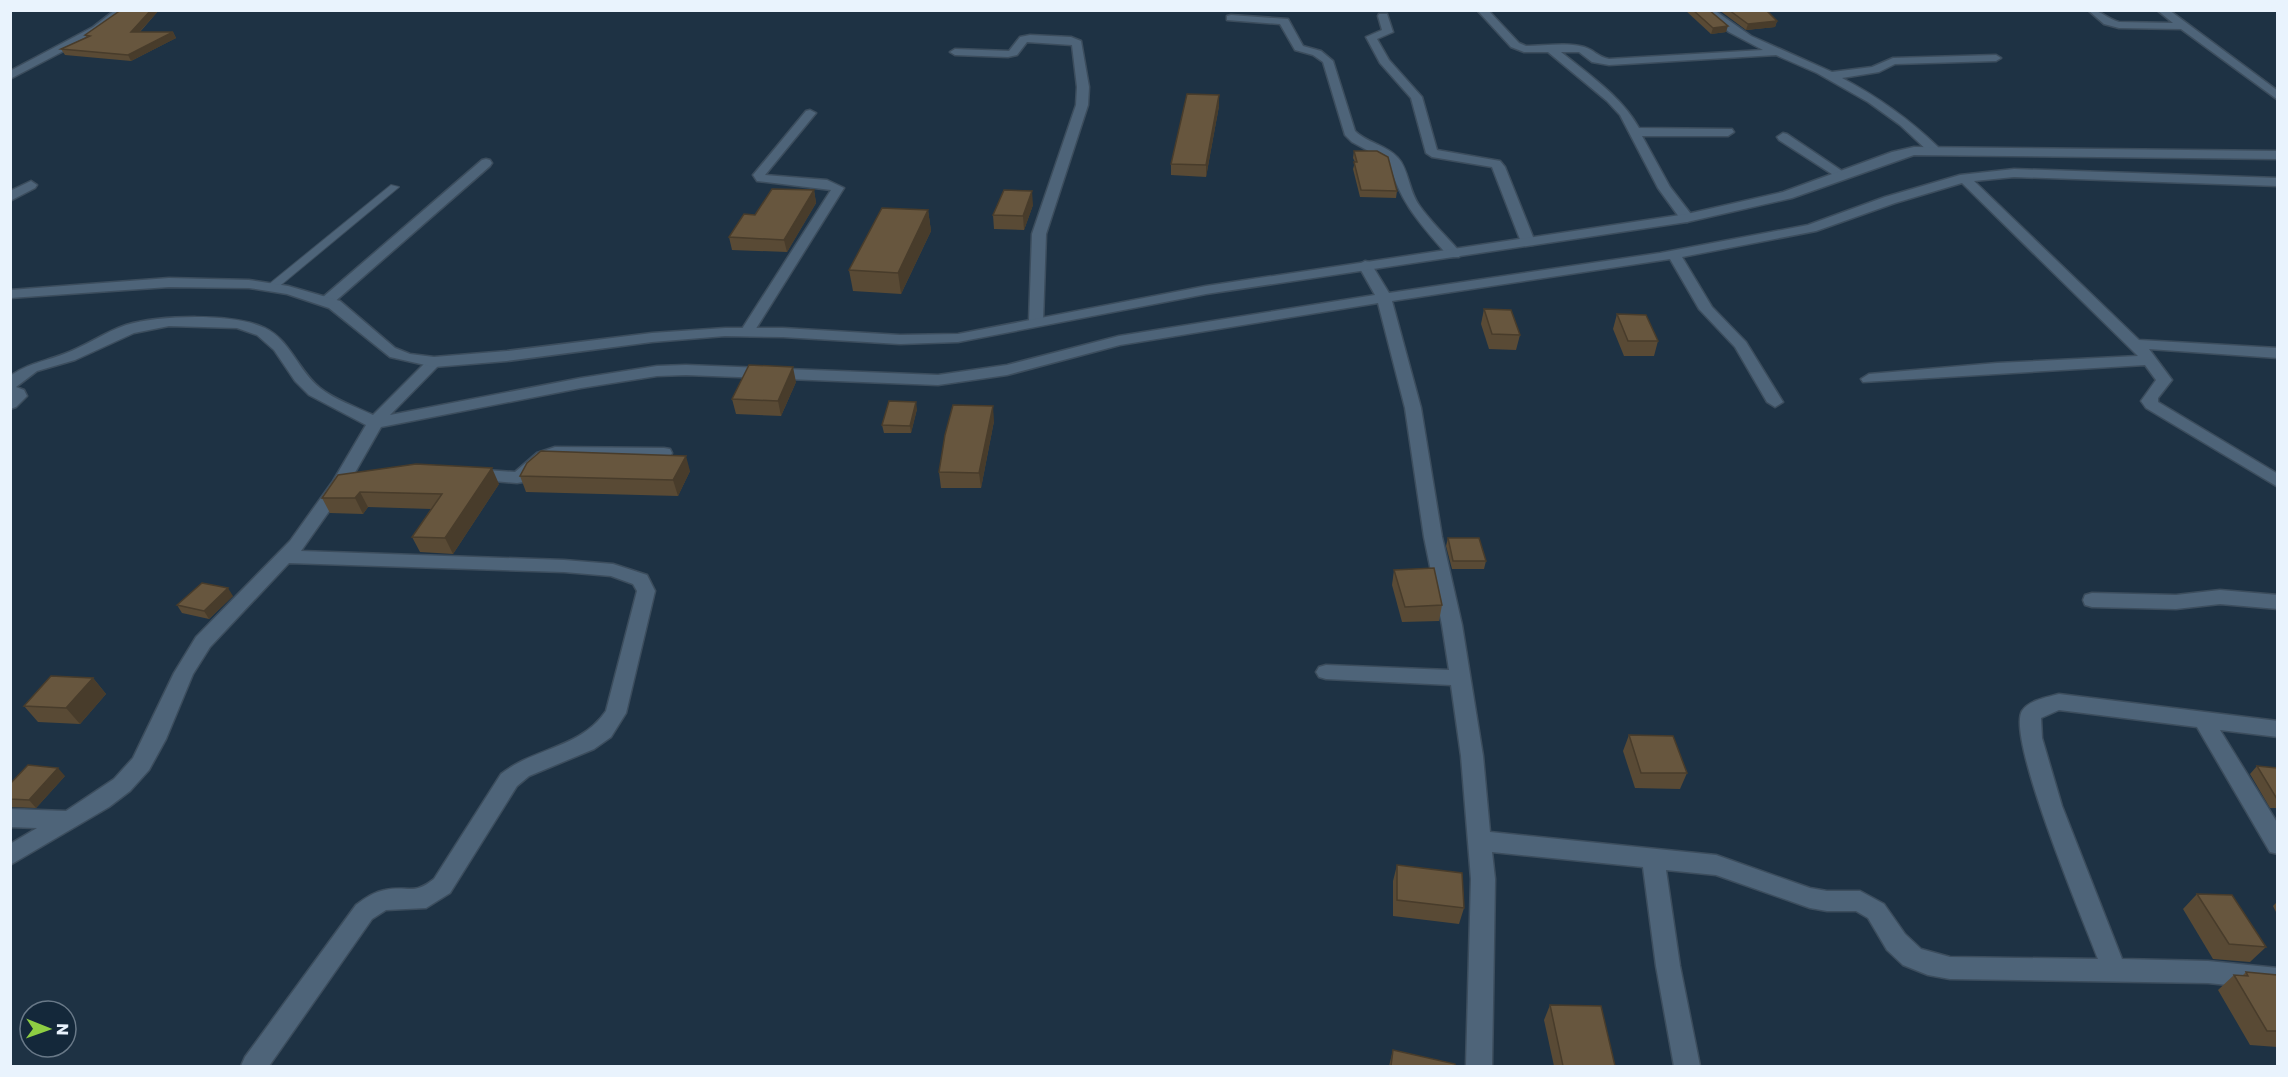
<svg xmlns="http://www.w3.org/2000/svg" width="2288" height="1077" font-family="Poppins,sans-serif">
<rect width="100%" height="100%" fill="#1e3244"/>
<g fill="none" stroke-linecap="round" stroke-linejoin="round">
<defs>
<polygon id="service" points="391,185 399,187 276,289 268,289 268,285"/>
<g id="minor">
<path d="M1477 10H1488L1519 43 1526 46C1544 46 1566 42 1584 47 1594 50 1598 57 1609 59L1763 50 1729 32 1703 10H1714L1751 36 1832 72 1872 67 1893 58 1996 55 2001 58 1996 61 1895 64 1879 72 1842 78C1878 97 1909 119 1938 147V153H1930L1900 125 1868 102 1817 73 1776 55 1609 65 1592 62 1579 52H1561C1589 75 1621 96 1639 128L1732 129 1734 132 1728 136H1642L1670 187 1694 218 1687 222 1682 221 1658 188 1620 115 1607 101 1548 52H1524L1511 47Z"/>
<path d="M2088 10C2102 10 2107 19 2119 22L2173 23 2157 10H2169L2278 91V100L2181 29 2119 28 2104 24Z"/>
<polygon points="1379,14 1387,14 1393,32 1377,39 1389,60 1422,97 1437,150 1500,161 1505,167 1535,242 1533,245 1523,245 1521,242 1492,167 1432,157 1426,153 1411,98 1380,63 1366,37 1382,30 1378,16"/>
<path d="M1231 15 1288 19 1303 46 1321 51 1333 61 1355 131C1367 143 1387 145 1398 158 1408 168 1409 191 1419 205 1430 221 1446 236 1459 251L1461 254 1459 257H1449C1421 224 1401 205 1389 162L1352 142 1345 135 1323 62 1313 55 1295 50 1280 24 1227 20V16Z"/>
<polygon points="1030,35 1071,37 1081,41 1089,87 1088,105 1046,234 1043,321 1036,325 1029,321 1032,234 1076,105 1077,87 1072,45 1027,42 1017,55 1008,57 955,55 950,52 955,49 1009,51 1020,37"/>
<polygon points="810,110 816,113 765,175 827,180 844,188 752,335 742,335 740,332 831,190 757,181 753,175 806,111"/>
<polygon points="1783,133 1787,134 1848,175 1846,178 1838,178 1779,140 1777,137"/>
<polygon points="486,159 490,160 492,163 490,166 332,304 322,304 320,301 322,298 482,160"/>
<path d="M2014 169 2278 178V186L2014 177 1974 181 2139 340 2278 348V358L2149 349 2172 380 2158 398V402L2278 474V487L2146 408 2141 401 2156 380 2145 365 1863 382 1861 379 1869 374 1997 363 2138 356 1962 183 1895 203 1816 231 1682 257 1712 307 1746 342 1783 402 1775 407 1767 402 1735 347 1699 309 1670 259 1392 301 1421 408 1442 537 1462 625 1483 756 1490 832 1716 855 1810 888 1827 891H1860L1884 904 1905 934 1921 949 1950 957 2098 959C2084 922 2006 738 2022 711 2029 700 2048 697 2059 694L2278 721V737L2220 730 2278 824V854L2270 852 2197 727 2059 710 2041 718 2042 738 2062 806 2122 959 2208 961 2278 968V990L2208 983 1950 979 1928 975 1903 965 1887 950 1868 918 1856 911H1827L1810 908 1716 875 1666 870 1680 966 1700 1066H1674L1656 966 1643 867 1492 852 1495 879 1492 1066H1466L1471 879 1461 756 1451 685 1326 679 1319 677 1316 672 1319 667 1326 665 1449 670 1442 625 1424 537 1405 408 1378 303 1120 345 1007 375 938 385 686 375 657 376 581 388 381 427 349 483 301 551 564 560 613 564 647 575 655 591 626 713 611 737 594 749 529 776 517 786 450 893 426 908 386 910 372 919 269 1066H241L245 1057 356 905C365 898 374 892 385 890 408 885 413 896 434 879L501 774C535 747 580 749 606 711L637 591 633 584 611 576 564 572 289 563 210 647 193 674 166 739 149 770 130 791 109 807 10 865V844L37 828 10 827V809L66 811 114 779 133 758 174 673 196 637 290 541 333 481 366 425 309 395 295 381 274 350 257 335 237 328 169 326 134 333 75 360 37 371 16 387 24 390 27 396 16 407 10 409V376C29 363 43 362 64 354 86 346 105 332 126 325 161 315 233 313 265 328 290 340 299 372 320 388 335 400 356 407 373 415L429 359H439L442 362 439 365 390 415 581 378 657 366 686 365 938 375 1007 365 1119 336 1375 295 1358 265 1365 261 1370 262 1389 293 1660 253 1808 225 1885 197 1960 175Z"/>
<polygon points="31,181 37,185 35,188 10,201 10,191"/>
<polygon points="555,447 664,448 670,449 672,453 670,457 664,458 555,457 523,482 517,483 472,479 466,478 463,474 466,470 472,469 515,472 537,453"/>
<polygon points="2220,590 2278,595 2278,609 2220,604 2176,609 2092,607 2085,605 2083,600 2085,595 2092,593 2176,595"/>
</g>
<polygon id="tertiary" points="115,10 127,10 100,32 10,79 10,71 93,27"/>
<polygon id="secondary" points="1914,147 2278,151 2278,159 1914,155 1792,198 1687,222 1206,294 958,342 900,344 783,337 725,336 652,342 507,361 434,367 390,357 329,308 287,294 249,288 169,287 10,298 10,290 169,278 249,280 288,286 340,301 395,348 410,354 434,357 507,351 652,333 725,328 783,328 900,335 958,334 1206,286 1687,214 1783,192 1892,152"/>
</defs>
<use href="#service" stroke="#3c4d5d" stroke-width="2"/>
<use href="#minor" stroke="#3c4d5d" stroke-width="3"/>
<use href="#tertiary" stroke="#3c4d5d" stroke-width="3"/>
<use href="#secondary" stroke="#3c4d5d" stroke-width="3"/>
<use href="#service" fill="#4e6479" fill-rule="evenodd"/>
<use href="#minor" fill="#4e6479" fill-rule="evenodd"/>
<use href="#tertiary" fill="#4e6479" fill-rule="evenodd"/>
<use href="#secondary" fill="#4e6479" fill-rule="evenodd"/>
</g>
<g fill="#594a35">
<polygon points="121,10 159,10 140,32 173,32 176,38 131,61 65,55 61,49 86,37 85,35"/>
<polygon points="1685,10 1709,10 1726,32 1711,34"/>
<polygon points="1719,10 1766,10 1777,21 1775,27 1746,30"/>
<polygon points="1219,106 1206,177 1171,175 1171,164"/>
<polygon points="1354,151 1397,191 1396,198 1360,197 1353,169 1355,162 1353,158"/>
<polygon points="814,190 816,203 787,252 732,250 729,237 755,215"/>
<polygon points="1033,205 1024,230 994,229 993,215"/>
<polygon points="928,210 931,231 901,294 853,291 849,270"/>
<polygon points="1484,309 1520,335 1516,350 1489,349 1481,324"/>
<polygon points="1617,314 1658,341 1654,356 1624,356 1613,329"/>
<polygon points="796,382 781,416 736,414 732,399"/>
<polygon points="917,409 911,433 884,433 882,425"/>
<polygon points="994,421 981,488 941,488 939,472"/>
<polygon points="690,471 678,496 526,492 520,476"/>
<polygon points="338,475 499,484 453,554 420,552 412,537 431,509 368,507 363,514 330,513 322,498"/>
<polygon points="1448,538 1486,561 1484,569 1452,569 1446,546"/>
<polygon points="1394,570 1442,605 1439,621 1402,622 1392,585"/>
<polygon points="233,596 209,619 182,613 177,605"/>
<polygon points="93,678 106,694 80,724 38,722 24,706"/>
<polygon points="1629,735 1687,773 1680,789 1635,788 1623,751"/>
<polygon points="2257,766 2277,768 2277,808 2270,808 2250,774"/>
<polygon points="65,776 36,808 10,807 10,784"/>
<polygon points="1397,865 1464,908 1459,924 1393,916 1393,881"/>
<polygon points="2197,894 2266,947 2250,962 2213,959 2183,909"/>
<polygon points="2277,902 2277,914 2273,906"/>
<polygon points="2246,972 2277,977 2277,1047 2250,1045 2218,990 2234,975 2243,975"/>
<polygon points="1550,1005 1615,1066 1554,1066 1544,1020"/>
<polygon points="1393,1050 1455,1066 1389,1066"/>
</g>
<g fill="#483c2b">
<polygon points="151,10 159,10 134,38 131,32"/>
<polygon points="1777,21 1775,27 1746,30 1748,24"/>
<polygon points="1728,26 1726,32 1711,34 1713,28"/>
<polygon points="173,32 176,38 131,61 128,55"/>
<polygon points="1219,95 1219,106 1206,177 1206,165"/>
<polygon points="814,190 816,203 787,252 784,240"/>
<polygon points="1032,191 1033,205 1024,230 1023,216"/>
<polygon points="928,210 931,231 901,294 898,273"/>
<polygon points="793,367 796,382 781,416 778,401"/>
<polygon points="916,402 917,409 911,433 910,426"/>
<polygon points="993,406 994,421 981,488 979,473"/>
<polygon points="686,456 690,471 678,496 673,480"/>
<polygon points="492,468 499,484 453,554 445,538"/>
<polygon points="360,492 368,507 363,514 355,498"/>
<polygon points="228,588 233,596 209,619 204,611"/>
<polygon points="93,678 106,694 80,724 66,708"/>
<polygon points="58,768 65,776 36,808 29,800"/>
</g>
<g fill="#67563e" stroke="#483c2b" stroke-width="1.5">
<polygon points="121,10 151,10 131,32 173,32 128,55 61,49 90,36 85,35"/>
<polygon points="1693,10 1709,10 1728,26 1713,28"/>
<polygon points="1729,10 1766,10 1777,21 1748,24"/>
<polygon points="1187,94 1219,95 1206,165 1171,164"/>
<polygon points="1354,151 1377,151 1388,157 1397,191 1361,190 1354,162 1357,162"/>
<polygon points="772,189 814,190 784,240 729,237 744,214 755,215"/>
<polygon points="1004,190 1032,191 1023,216 993,215"/>
<polygon points="882,208 928,210 898,273 849,270"/>
<polygon points="1484,309 1511,310 1520,335 1492,334"/>
<polygon points="1617,314 1646,315 1658,341 1628,341"/>
<polygon points="749,365 793,367 778,401 732,399"/>
<polygon points="889,401 916,402 910,426 882,425"/>
<polygon points="953,405 993,406 979,473 939,472 945,435"/>
<polygon points="541,451 686,456 673,480 520,476 527,463"/>
<polygon points="416,464 492,468 445,538 412,537 442,494 360,492 355,498 322,498 338,475"/>
<polygon points="1448,538 1479,538 1486,561 1453,561"/>
<polygon points="1434,568 1442,605 1405,607 1394,570"/>
<polygon points="202,583 228,588 204,611 177,605"/>
<polygon points="51,676 93,678 66,708 24,706"/>
<polygon points="1629,735 1673,736 1687,773 1641,773"/>
<polygon points="28,765 58,768 29,800 10,799 10,784"/>
<polygon points="2257,766 2277,768 2277,799"/>
<polygon points="1397,865 1462,873 1464,908 1397,900"/>
<polygon points="2197,894 2232,895 2266,947 2229,944"/>
<polygon points="2246,972 2277,975 2277,1031 2267,1031 2234,975 2248,976"/>
<polygon points="1550,1005 1601,1006 1615,1066 1563,1066"/>
<polygon points="1393,1050 1455,1064 1455,1066 1391,1066"/>
</g>
<rect width="2288" height="1077" fill="none" stroke="#e9f3fd" stroke-width="24"/>
<g transform="translate(48 1029) rotate(91)"><circle r="28" fill="#14283a" stroke="#697988" stroke-width="1.5"/>
<path d="M0-4.5L10 22L0 15L-10 22Z" fill="#8ece43"/>
<text y="-9" font-size="16" font-weight="bold" text-anchor="middle" fill="#e9f3fd">N</text>
</g>
</svg>
